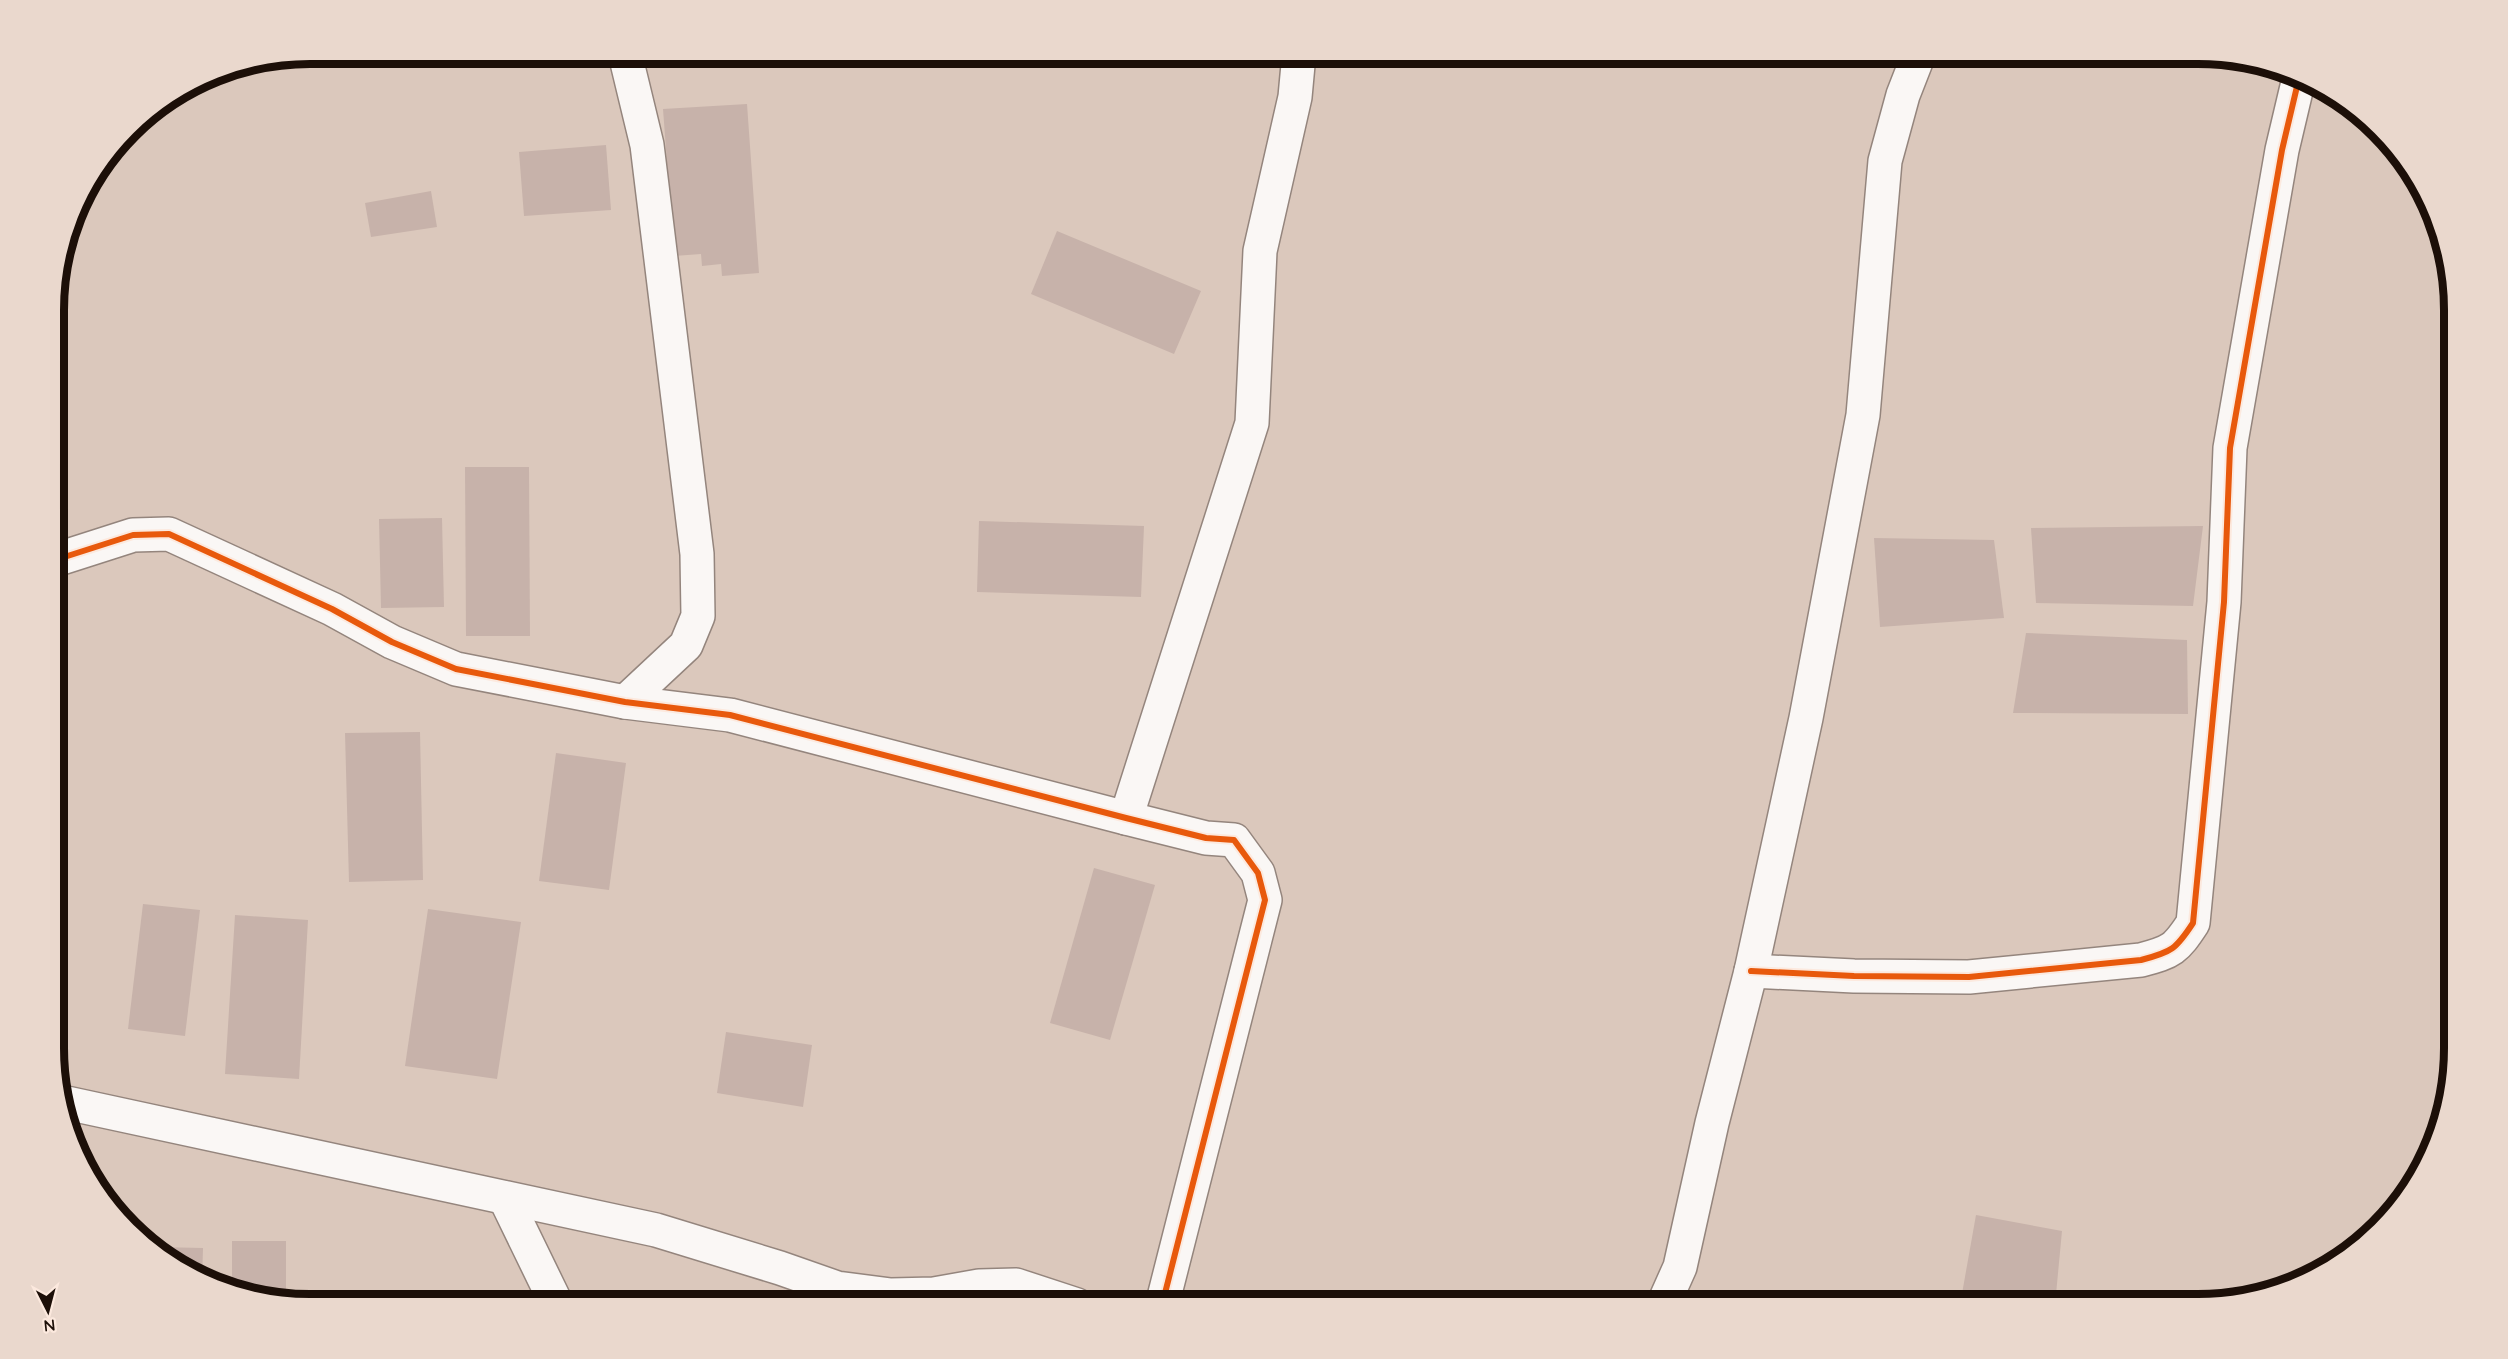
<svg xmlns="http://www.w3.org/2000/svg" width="2508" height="1359" font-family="Quicksand,sans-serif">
<rect width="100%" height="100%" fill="#dbc8bc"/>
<g fill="#c7b2aa">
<polygon points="747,104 759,273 722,276 721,264 702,266 701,254 674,256 663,109"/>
<polygon points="606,145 611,210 524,216 519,152"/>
<polygon points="431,191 437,227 371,237 365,203"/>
<polygon points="1057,231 1201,291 1174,354 1031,294"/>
<polygon points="465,467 529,467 530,636 466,636"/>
<polygon points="442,518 444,607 381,608 379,519"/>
<polygon points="979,521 1144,526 1141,597 977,592"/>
<polygon points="2203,526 2193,606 2036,603 2031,528"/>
<polygon points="1874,538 1994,540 2004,618 1880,627"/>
<polygon points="2026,633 2187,640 2188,714 2013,713"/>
<polygon points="420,732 423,880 349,882 345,733"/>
<polygon points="556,753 626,763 609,890 539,881"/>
<polygon points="1094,868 1155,885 1110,1040 1050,1023"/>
<polygon points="143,904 200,910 185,1036 128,1029"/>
<polygon points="428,909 521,922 497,1079 405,1066"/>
<polygon points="235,915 308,920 299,1079 225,1074"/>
<polygon points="726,1032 812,1045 803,1107 717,1093"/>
<polygon points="1976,1215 2062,1231 2055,1305 1960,1305"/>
<polygon points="232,1241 286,1241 286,1297 232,1287"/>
<polygon points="158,1247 203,1248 202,1280 197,1278"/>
</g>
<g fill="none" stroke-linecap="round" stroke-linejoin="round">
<defs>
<g id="minor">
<polyline points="55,560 133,535 169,534 332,609 392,642 456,669 625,702 730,715 1126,818 1206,838 1234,840 1258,873 1265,900 1162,1305"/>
<polyline points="625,702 686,645 698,616 697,554 647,145 625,54"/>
<polyline points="1126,818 1252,423 1260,251 1295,97 1299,54"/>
<path d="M1751 971 1854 976 1969 977 2141 960C2172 952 2176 949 2193 923L2224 602 2230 448 2282 150 2299 78"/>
<polyline points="62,1102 656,1230 780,1268 837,1288 891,1295 934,1294 979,1286 1016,1285 1077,1305"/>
<polyline points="505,1198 557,1305"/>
<polyline points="1663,1305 1680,1267 1712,1123 1751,971 1806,718 1863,415 1885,161 1903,95 1919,54"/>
</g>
</defs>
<use href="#minor" stroke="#94857d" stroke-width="36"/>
<use href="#minor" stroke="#faf7f5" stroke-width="33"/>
<defs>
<g id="cycleway">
<polyline points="55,560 133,535 169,534 332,609 392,642 456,669 625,702 730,715 1126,818 1206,838 1234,840 1258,873 1265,900 1162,1305"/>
<path d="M1751 971 1854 976 1969 977 2141 960C2172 952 2176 949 2193 923L2224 602 2230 448 2282 150 2299 78"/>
</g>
</defs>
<use href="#cycleway" stroke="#fce9de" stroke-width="10"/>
<use href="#cycleway" stroke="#e8590c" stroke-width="6"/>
</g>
<path d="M0 0H2508V1359H0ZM310 64H2198A246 246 0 0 1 2444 310V1048A246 246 0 0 1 2198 1294H310A246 246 0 0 1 64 1048V310A246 246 0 0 1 310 64Z" fill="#ead8cd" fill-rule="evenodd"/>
<path fill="none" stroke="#1c0f08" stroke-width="8" d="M310 64H2198A246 246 0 0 1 2444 310V1048A246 246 0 0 1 2198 1294H310A246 246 0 0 1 64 1048V310A246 246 0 0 1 310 64Z"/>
<g transform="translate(48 1311) rotate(174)" stroke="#fce9de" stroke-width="4.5" paint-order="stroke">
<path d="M0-4.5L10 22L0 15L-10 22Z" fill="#1c0f08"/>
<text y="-9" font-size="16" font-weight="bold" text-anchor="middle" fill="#1c0f08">N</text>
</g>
</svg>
